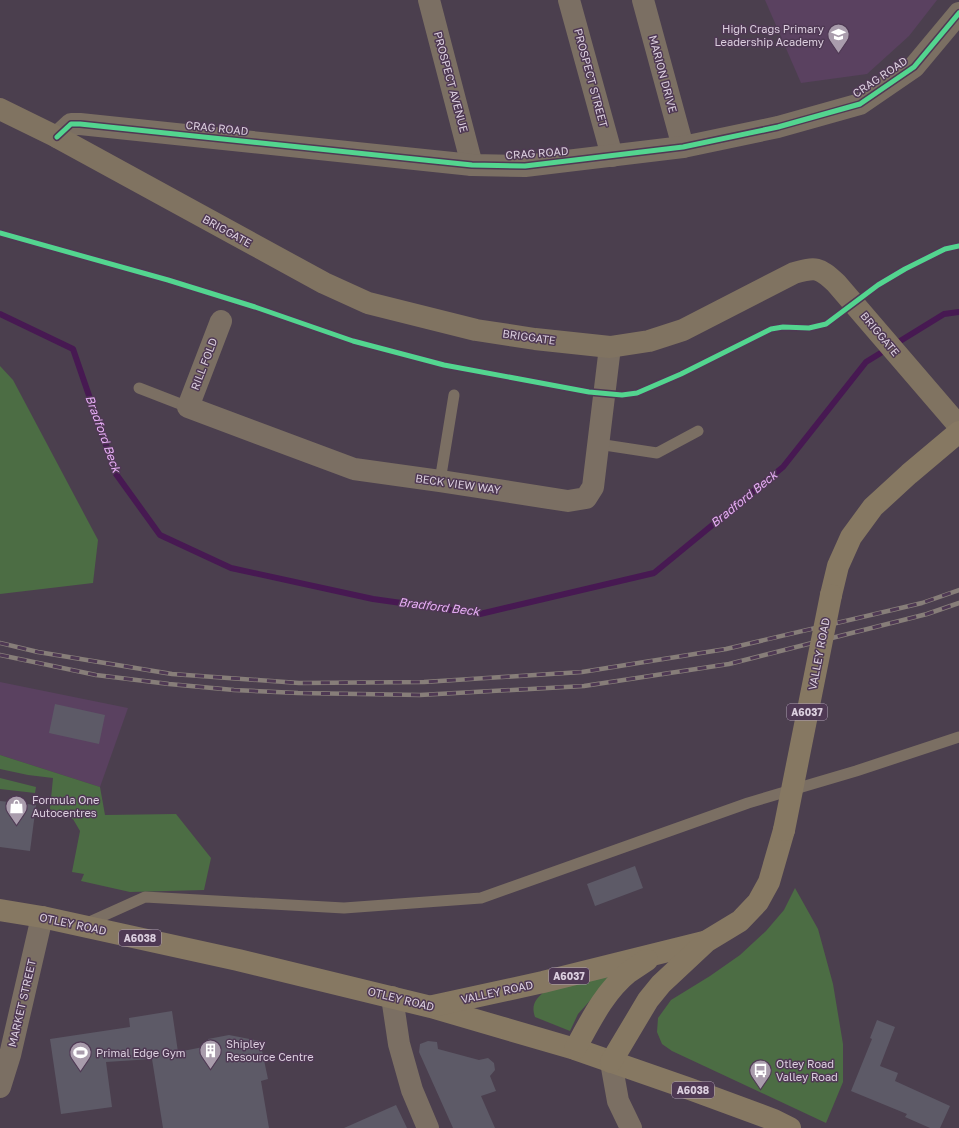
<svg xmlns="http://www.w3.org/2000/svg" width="959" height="1128" font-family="'Golos Text',sans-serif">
<rect width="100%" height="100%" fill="#4b3f4e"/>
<g fill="#5a4160">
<polygon points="765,0 937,0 909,36 867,74 801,83"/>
<polygon points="0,682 128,708 100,787 0,755"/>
</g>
<g fill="#4c6d44">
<polygon points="0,366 13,380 98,540 93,583 0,594"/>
<polygon points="0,755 100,787 105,815 176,814 211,858 204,890 130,892 81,881 84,874 72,872 80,831 73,819 50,809 53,778 28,775 0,769"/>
<polygon points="0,778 36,787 35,793 0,789"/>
<polygon points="795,888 818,929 833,984 843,1044 843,1082 826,1123 672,1051 662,1044 657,1032 658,1018 671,1000 710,976 740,955 766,931 784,910"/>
<path d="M609 973 611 977 578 1014 570 1031 535 1017C531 1006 535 999 544 992Z"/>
</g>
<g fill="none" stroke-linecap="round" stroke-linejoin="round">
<polyline stroke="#471952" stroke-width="6" points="0,314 73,349 116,474 160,535 231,568 373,599 480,614 654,573 783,467 866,362 944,314 959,312"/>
</g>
<g fill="#5d5a67">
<polygon points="55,704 105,715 99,744 49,733"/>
<polygon points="0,801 36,805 30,851 0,847"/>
<polygon points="635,866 643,888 595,906 587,884"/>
<polygon points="172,1011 178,1052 208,1046 208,1039 229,1035 260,1041 268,1079 261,1081 269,1128 163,1128 152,1059 106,1062 112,1107 61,1114 50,1039 130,1027 129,1018"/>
<polygon points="877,1020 895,1027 880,1066 898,1073 895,1081 950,1106 940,1128 930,1128 905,1117 907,1114 851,1091 872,1039 870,1038"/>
<polygon points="428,1041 437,1042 438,1049 479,1060 488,1058 494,1063 495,1070 490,1076 496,1091 481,1096 495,1128 453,1128 419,1052 420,1044"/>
<polygon points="396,1105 407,1128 344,1128"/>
</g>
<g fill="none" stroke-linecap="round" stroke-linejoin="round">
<g stroke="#7b6f63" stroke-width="11">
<polyline points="139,388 188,407"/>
<polyline points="598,444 657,453 698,431"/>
<polyline points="440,481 454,395"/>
<polyline points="85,924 145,897 344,908 481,898 748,803 856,771 959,737"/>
</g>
<g stroke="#7b6f63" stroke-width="22">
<polyline points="429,0 472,165"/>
<polyline points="569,0 612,156"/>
<polyline points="643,0 683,147"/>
<polyline points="57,137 71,124 80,124 472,165 525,166 683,147 778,127 860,104 914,67 959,13"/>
<polyline points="221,321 188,407 354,469 440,481 568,501 586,498 593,487 610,347"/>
<polyline points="392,997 399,1044 412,1090 428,1128"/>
<polyline points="611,1062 618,1101 631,1128"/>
<polyline points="0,1087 10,1055 42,917"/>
</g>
<path stroke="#807361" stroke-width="22" d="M0 109 57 137 324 283 368 303 476 330 535 339 610 347 649 341 683 330 794 273C816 267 819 267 836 283L959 426"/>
<g stroke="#867862" stroke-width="22">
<polyline points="831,595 838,566 851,537 873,507 909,474 959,432"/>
<polyline points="0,910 42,917 238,960 431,1007 575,1049 690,1089 774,1120 790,1128"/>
<polyline points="433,1006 543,982 704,942"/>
<path d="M575 1049C590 1022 604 992 629 972 635 968 641 964 647 960"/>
<polyline points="611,1062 648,1000 661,984 707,941 740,921 758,902 769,882 784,830"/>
</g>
<defs>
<g id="rail">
<polyline points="0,643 38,652 172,674 299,683 424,682 582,672 726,649 922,603 959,590"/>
<polyline points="0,655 96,675 169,684 234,690 298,693 420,695 584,686 729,664 927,614 959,603"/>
</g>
</defs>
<use href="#rail" stroke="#877e79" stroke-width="4.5"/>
<use href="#rail" stroke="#4f3954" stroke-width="3" stroke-dasharray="9" stroke-linecap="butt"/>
<polyline stroke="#867862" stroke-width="22" points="784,830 831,595"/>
<defs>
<g id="cycleway">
<polyline points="57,137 71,124 80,124 472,165 525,166 683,147 778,127 860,104 914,67 959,13"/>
<polyline points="0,233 168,280 255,307 353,341 444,365 589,392 622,395 637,393 681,374 771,329 783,327 809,328 826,324 878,285 905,269 945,249 959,246"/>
</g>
</defs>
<use href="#cycleway" stroke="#4f3954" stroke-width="8"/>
<use href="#cycleway" stroke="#53d58f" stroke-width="5"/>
</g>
<defs>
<symbol id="school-pin" viewBox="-11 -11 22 30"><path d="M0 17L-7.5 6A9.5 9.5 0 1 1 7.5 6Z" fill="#a99cac" stroke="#4f3954"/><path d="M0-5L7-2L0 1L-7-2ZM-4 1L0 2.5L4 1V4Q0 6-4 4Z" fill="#fff"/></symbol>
<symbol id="shop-pin" viewBox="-11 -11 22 30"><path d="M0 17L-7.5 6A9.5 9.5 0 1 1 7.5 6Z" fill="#a99cac" stroke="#4f3954"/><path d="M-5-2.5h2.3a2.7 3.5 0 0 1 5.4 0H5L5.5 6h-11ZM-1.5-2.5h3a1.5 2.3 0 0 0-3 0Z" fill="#fff"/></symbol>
<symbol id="building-pin" viewBox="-11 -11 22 30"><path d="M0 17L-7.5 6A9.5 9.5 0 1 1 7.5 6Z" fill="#a99cac" stroke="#4f3954"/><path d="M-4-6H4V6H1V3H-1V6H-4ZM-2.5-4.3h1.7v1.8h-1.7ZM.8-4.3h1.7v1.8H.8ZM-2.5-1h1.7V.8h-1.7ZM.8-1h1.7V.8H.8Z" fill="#fff"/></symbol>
<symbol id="stadium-pin" viewBox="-11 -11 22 30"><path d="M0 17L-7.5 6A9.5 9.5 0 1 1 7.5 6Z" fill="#a99cac" stroke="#4f3954"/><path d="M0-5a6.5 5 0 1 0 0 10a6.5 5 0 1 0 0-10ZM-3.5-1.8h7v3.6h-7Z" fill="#fff"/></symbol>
<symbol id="bus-pin" viewBox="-11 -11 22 30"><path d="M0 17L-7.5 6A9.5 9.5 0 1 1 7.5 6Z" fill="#a99cac" stroke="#4f3954"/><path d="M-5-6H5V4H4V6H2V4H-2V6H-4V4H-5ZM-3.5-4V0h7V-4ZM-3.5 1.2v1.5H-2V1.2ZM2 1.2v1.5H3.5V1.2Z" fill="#fff"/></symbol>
</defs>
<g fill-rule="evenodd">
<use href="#school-pin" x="826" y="22" width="25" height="34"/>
<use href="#shop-pin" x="4" y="794" width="25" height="34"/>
<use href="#building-pin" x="198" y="1038" width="25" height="34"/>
<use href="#stadium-pin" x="68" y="1040" width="25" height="34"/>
<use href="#bus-pin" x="748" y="1058" width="25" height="34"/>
</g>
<g text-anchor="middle" stroke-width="3" stroke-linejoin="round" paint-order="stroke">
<g fill="#4f3954" stroke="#b1a1b5" stroke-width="1">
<rect x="787" y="704" width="40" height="16" rx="3"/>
<rect x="119" y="930" width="42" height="16" rx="3"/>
<rect x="549" y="968" width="40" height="16" rx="3"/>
<rect x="672" y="1082" width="42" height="16" rx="3"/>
</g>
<g font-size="10" font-weight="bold" fill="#dbcede">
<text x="807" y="716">A6037</text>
<text x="140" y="942">A6038</text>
<text x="569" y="980">A6037</text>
<text x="693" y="1094">A6038</text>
</g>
<g font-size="11" fill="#dbcede" stroke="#4f3954" text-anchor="start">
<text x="824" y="33" text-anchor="end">High Crags Primary<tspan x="824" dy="13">Leadership Academy</tspan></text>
<text x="32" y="804">Formula One<tspan x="32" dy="13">Autocentres</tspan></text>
<text x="226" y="1048">Shipley<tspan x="226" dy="13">Resource Centre</tspan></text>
<text x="96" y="1057">Primal Edge Gym</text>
<text x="776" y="1068">Otley Road<tspan x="776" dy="13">Valley Road</tspan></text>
</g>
<g font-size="11" fill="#dbcede" stroke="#4f3954">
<text transform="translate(663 74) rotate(75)" y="4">MARION DRIVE</text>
<text transform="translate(880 77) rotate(-34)" y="4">CRAG ROAD</text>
<text transform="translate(591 78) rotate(75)" y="4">PROSPECT STREET</text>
<text transform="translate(451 82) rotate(75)" y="4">PROSPECT AVENUE</text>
<text transform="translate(217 128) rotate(6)" y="4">CRAG ROAD</text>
<text transform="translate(537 153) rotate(-4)" y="4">CRAG ROAD</text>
<text transform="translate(227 231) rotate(29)" y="4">BRIGGATE</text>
<text transform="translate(880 334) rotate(50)" y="4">BRIGGATE</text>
<text transform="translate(529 337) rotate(8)" y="4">BRIGGATE</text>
<text transform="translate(204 364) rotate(-69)" y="4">RILL FOLD</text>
<text transform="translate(458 484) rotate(8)" y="4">BECK VIEW WAY</text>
<text transform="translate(819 654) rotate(-79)" y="4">VALLEY ROAD</text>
<text transform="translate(73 924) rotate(12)" y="4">OTLEY ROAD</text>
<text transform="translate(497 992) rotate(-12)" y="4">VALLEY ROAD</text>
<text transform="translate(401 999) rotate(14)" y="4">OTLEY ROAD</text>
<text transform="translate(22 1003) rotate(-77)" y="4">MARKET STREET</text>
</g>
<g font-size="12" font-style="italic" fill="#e7adf5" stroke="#4f3954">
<text transform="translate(103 434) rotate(70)" y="4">Bradford Beck</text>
<text transform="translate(744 499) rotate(-39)" y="4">Bradford Beck</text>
<text transform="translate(439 607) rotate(7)" y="4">Bradford Beck</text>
</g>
</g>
</svg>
